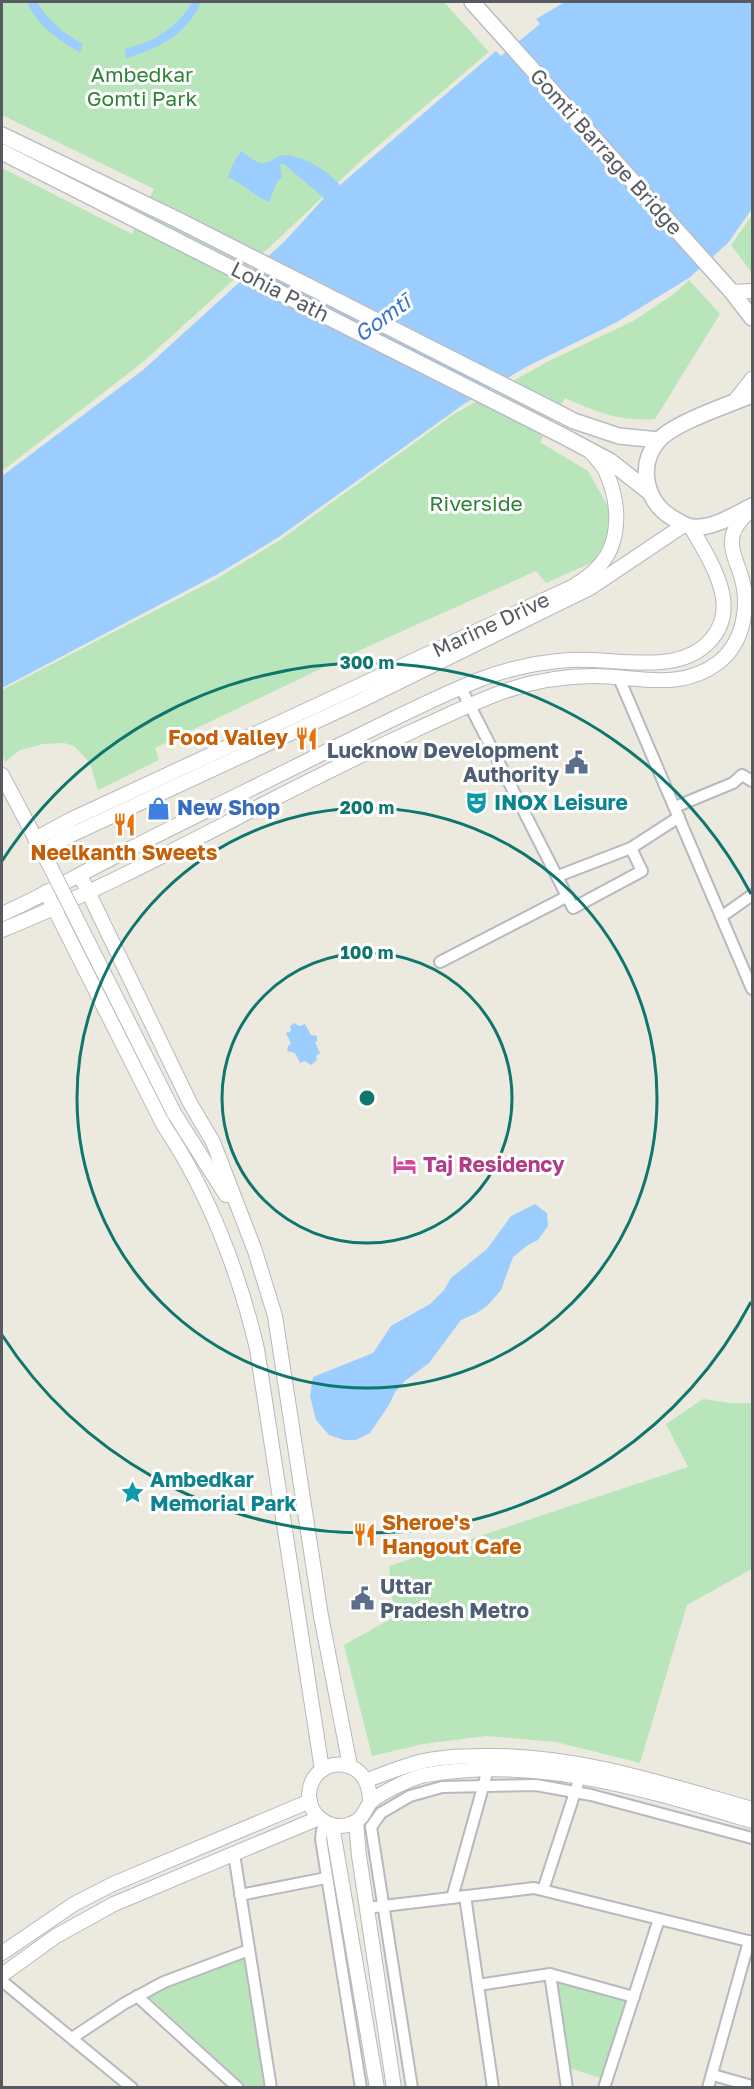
<svg xmlns="http://www.w3.org/2000/svg" width="754" height="2089" font-family="'Golos Text',sans-serif">
<rect width="100%" height="100%" fill="#eceade"/>
<g fill="#b8e6ba">
<polygon points="2,2 444,2 489,52 366,156 271,246 143,362 2,471 2,168 132,234 154,189 2,115"/>
<polygon points="752,215 752,273 731,245"/>
<path d="M689 280 720 314 655 419C620 422 597 412 565 398L540 442 588 471 610 510 609 536 593 562 546 583 536 571 356 652 155 748 159 760 98 790 90 763 74 746 64 743 43 744 20 750 5 762 2 754V690L216 579 280 540 454 414 547 362 633 321 674 294Z"/>
<polygon points="703,1399 730,1403 752,1403 752,1569 687,1605 640,1763 556,1742 487,1736 423,1744 372,1756 344,1645 394,1617 389,1566 688,1467 666,1424"/>
<polygon points="245,1956 264,2087 247,2087 148,1996 169,1985"/>
<polygon points="556,1980 627,2000 603,2079 570,2068"/>
</g>
<g fill="#9bceff">
<path d="M27 2H37C49 21 63 33 83 44L80 52C57 40 37 25 27 2Z"/>
<path d="M192 2H201C188 34 158 49 126 58L125 49C154 42 177 28 192 2Z"/>
<path d="M565 2H752V209L728 243 689 278 617 322 526 367 464 404 279 537 218 574 2 688V476L143 370 285 241 324 198 284 164H280L282 177 277 182 269 202C254 196 243 184 228 177L233 164 241 151C247 155 254 162 261 163 271 164 277 154 287 155 307 158 328 171 340 185L496 51 501 56 540 24 536 19Z"/>
<polygon points="294,1023 300,1026 305,1024 311,1035 317,1036 317,1041 315,1042 320,1053 316,1056 317,1060 311,1065 305,1061 300,1063 295,1053 287,1051 288,1046 291,1044 286,1033 291,1031 290,1026"/>
<polygon points="535,1204 547,1213 548,1226 538,1240 528,1245 513,1257 501,1290 488,1305 477,1313 461,1320 429,1363 405,1381 395,1392 389,1405 370,1433 356,1440 344,1440 329,1435 316,1420 310,1396 313,1377 373,1353 391,1326 430,1304 444,1290 451,1278 487,1249 511,1216"/>
</g>
<g fill="none" stroke-linecap="round" stroke-linejoin="round">
<defs>
<g id="minor">
<polyline points="619,678 752,989"/>
<polyline points="461,688 573,908 642,871 631,848"/>
<polyline points="675,807 733,783 742,775 752,781"/>
<polyline points="558,876 631,848 679,817"/>
<polyline points="721,917 752,895"/>
<polyline points="440,962 568,896"/>
<polyline points="326,1823 322,1830 321,1839 361,2088"/>
<polyline points="234,1854 271,2088"/>
<polyline points="543,1890 580,1777"/>
<polyline points="240,1895 326,1878"/>
<polyline points="465,1896 493,2088"/>
<polyline points="452,1898 488,1769"/>
<polyline points="367,1908 534,1888 752,1942"/>
<polyline points="550,1974 567,2088"/>
<polyline points="2,1981 132,2088"/>
<polyline points="478,1985 550,1974 634,1997"/>
<polyline points="137,1996 238,2088"/>
<polyline points="72,2038 125,2003 164,1982 249,1950"/>
<polyline points="713,2075 752,2086"/>
<polyline points="412,2088 371,1827 381,1813 410,1796 442,1787 536,1785 591,1795 752,1838"/>
<polyline points="604,2088 659,1919"/>
<polyline points="708,2088 749,1941"/>
</g>
<g id="tertiary">
<polyline points="732,292 752,291"/>
<polyline points="734,402 752,379"/>
<polyline points="2,775 52,870"/>
<path d="M35 839 72 819 572 587C580 582 589 577 595 570 623 545 620 501 605 470 601 463 595 457 590 451"/>
<polyline points="41,852 71,835 362,700 590,588 684,525"/>
<polyline points="80,875 190,1103 213,1142 255,1251 275,1316 321,1616 350,1766"/>
<path d="M46 892 164 1126C208 1191 239 1272 257 1349L322 1770"/>
<path d="M2 914C39 898 74 877 110 859 180 823 251 789 321 754 374 729 426 701 481 679 508 669 540 662 569 660 609 657 669 674 702 648 747 613 711 563 691 527"/>
<path d="M2 930C143 873 275 793 413 731 444 717 474 702 505 691 534 681 564 676 594 676 638 676 680 692 719 662 744 642 750 605 741 576 737 562 729 549 733 534 736 523 745 516 752 508"/>
<polyline points="174,1113 226,1195"/>
<path d="M367 1780C384 1774 401 1767 419 1762 440 1757 462 1756 483 1756 576 1754 664 1784 752 1809"/>
<path d="M370 1801C370 1753 312 1754 309 1794 308 1816 332 1833 353 1823 366 1817 365 1806 373 1800 381 1793 415 1776 426 1775 537 1755 647 1790 752 1821"/>
<polyline points="356,1822 359,1856 394,2088"/>
<polyline points="332,1825 377,2088"/>
<polyline points="2,1953 74,1904 113,1884 310,1801"/>
<polyline points="2,1975 56,1936 114,1904 319,1818"/>
</g>
<g id="secondary">
<polyline points="472,2 732,292 752,318"/>
<polyline points="2,135 178,220 574,421 619,436 659,440"/>
<polyline points="2,152 563,436 610,461 648,491"/>
<path d="M752 395C728 405 673 423 658 441 637 466 646 501 671 517 678 521 684 526 692 527 713 529 734 515 752 506"/>
</g>
</defs>
<use href="#minor" stroke="#b6b9bf" stroke-width="14"/>
<use href="#tertiary" stroke="#b6b9bf" stroke-width="16"/>
<use href="#secondary" stroke="#b9bcc4" stroke-width="18"/>
<use href="#minor" stroke="#fff" stroke-width="10"/>
<use href="#tertiary" stroke="#fff" stroke-width="14"/>
<use href="#secondary" stroke="#fff" stroke-width="15"/>
<defs>
<polyline id="tertiary-bridge" points="52,870 174,1113"/>
</defs>
<use href="#tertiary-bridge" stroke="#b6b9bf" stroke-width="16" stroke-linecap="butt"/>
<use href="#tertiary-bridge" stroke="#fff" stroke-width="14"/>
</g>
<g fill="none" stroke="#0f766e" stroke-width="3">
<circle cx="367" cy="1098" r="145"/>
<circle cx="367" cy="1098" r="290"/>
<path d="M751 1302A435 435 0 0 1 2 1335M2 861A435 435 0 0 1 751 894"/>
</g>
<defs>
<symbol id="restaurant-bare" viewBox="-9 -9 18 18"><path d="M-5-6h1v4h1v-4h1v4h1v-4h1v5L-1.5 .5V6h-2V.5L-5-1ZM5-6V6H3V1.5H1.5Q1.5-4 5-6Z" fill="#e8710a" stroke="#fff" stroke-width="2.5" paint-order="stroke"/></symbol>
<symbol id="civic-bare" viewBox="-9 -9 18 18"><path d="M-.6-6.5H3V-4.5H.6V-3L4-1V1h2V6H-6V1h2V-1L-.6-3ZM-1.2 2.5V6h2.4V2.5Z" fill="#5c6f8a" stroke="#fff" stroke-width="2.5" paint-order="stroke"/></symbol>
<symbol id="theatre-bare" viewBox="-9 -9 18 18"><path d="M-5-5.5Q0-4 5-5.5V0Q5 5 0 6Q-5 5-5 0ZM-3.3-2.5H-1v1.5H-3.3ZM1-2.5H3.3v1.5H1ZM-2.8 1Q0 5.5 2.8 1Z" fill="#0f9aa8" stroke="#fff" stroke-width="2.5" paint-order="stroke"/></symbol>
<symbol id="shop-bare" viewBox="-9 -9 18 18"><path d="M-5-2.5h2.3a2.7 3.5 0 0 1 5.4 0H5L5.5 6h-11ZM-1.5-2.5h3a1.5 2.3 0 0 0-3 0Z" fill="#3f7fe0" stroke="#fff" stroke-width="2.5" paint-order="stroke"/></symbol>
<symbol id="hotel-bare" viewBox="-9 -9 18 18"><path d="M-6-4.5h1.5V1H6V5H4.5V3h-9V5H-6ZM-4 0a1.8 1.8 0 1 1 3.6 0ZM.5 0V-2.5h3Q6-2.5 6 0Z" fill="#d1479c" stroke="#fff" stroke-width="2.5" paint-order="stroke"/></symbol>
<symbol id="sight-bare" viewBox="-9 -9 18 18"><path d="M0-6L1.8-2.2L6-1.7L2.9 1.2L3.7 5.4L0 3.3L-3.7 5.4L-2.9 1.2L-6-1.7L-1.8-2.2Z" fill="#0f9aa8" stroke="#fff" stroke-width="2.5" paint-order="stroke"/></symbol>
</defs>
<g fill-rule="evenodd">
<use href="#restaurant-bare" x="290" y="722" width="33" height="33"/>
<use href="#civic-bare" x="560" y="746" width="33" height="33"/>
<use href="#theatre-bare" x="460" y="786" width="33" height="33"/>
<use href="#shop-bare" x="142" y="792" width="33" height="33"/>
<use href="#restaurant-bare" x="108" y="808" width="33" height="33"/>
<use href="#hotel-bare" x="388" y="1148" width="33" height="33"/>
<use href="#sight-bare" x="116" y="1476" width="33" height="33"/>
<use href="#restaurant-bare" x="348" y="1518" width="33" height="33"/>
<use href="#civic-bare" x="346" y="1582" width="33" height="33"/>
</g>
<g text-anchor="middle" stroke-width="6" stroke-linejoin="round" paint-order="stroke">
<g font-size="21" fill="#2e8236" stroke="#fff">
<text x="142" y="82">Ambedkar<tspan x="142" dy="24">Gomti Park</tspan></text>
<text x="476" y="511">Riverside</text>
</g>
<g font-size="21" fill="#575b61" stroke="#fff">
<text transform="translate(606 152) rotate(48)" y="7">Gomti Barrage Bridge</text>
<text transform="translate(280 292) rotate(27)" y="7">Lohia Path</text>
<text transform="translate(491 625) rotate(-25)" y="7">Marine Drive</text>
</g>
<g font-size="21" font-weight="bold" fill="#c56008" stroke="#fff" text-anchor="end">
<text x="288" y="745">Food Valley</text>
<text x="124" y="860" text-anchor="middle">Neelkanth Sweets</text>
<text x="382" y="1530" text-anchor="start">Sheroe's<tspan x="382" dy="24">Hangout Cafe</tspan></text>
</g>
<g font-size="21" font-weight="bold" fill="#4e5e75" stroke="#fff" text-anchor="end">
<text x="559" y="758">Lucknow Development<tspan x="559" dy="24">Authority</tspan></text>
<text x="380" y="1594" text-anchor="start">Uttar<tspan x="380" dy="24">Pradesh Metro</tspan></text>
</g>
<g font-size="21" font-weight="bold" fill="#0d838f" stroke="#fff" text-anchor="start">
<text x="494" y="810">INOX Leisure</text>
<text x="150" y="1487">Ambedkar<tspan x="150" dy="24">Memorial Park</tspan></text>
</g>
<g font-size="21" font-weight="bold" fill="#366cbe" stroke="#fff" text-anchor="start">
<text x="177" y="815">New Shop</text>
</g>
<g font-size="21" font-weight="bold" fill="#b23c85" stroke="#fff" text-anchor="start">
<text x="423" y="1172">Taj Residency</text>
</g>
<g font-size="22" font-style="italic" fill="#3776c9" stroke="#fff">
<text transform="translate(382 318) rotate(-36)" y="8">Gomtī</text>
</g>
</g>
<circle cx="367" cy="1098" r="9" fill="#0f766e" stroke="#fff" stroke-width="3"/>
<g font-size="18" text-anchor="middle" font-weight="bold" fill="#0f766e" stroke="#fff" stroke-width="6" stroke-linejoin="round" paint-order="stroke">
<text x="367" y="669">300 m</text>
<text x="367" y="814">200 m</text>
<text x="367" y="959">100 m</text>
</g>
<rect width="754" height="2089" fill="none" stroke="#575b61" stroke-width="6"/>
</svg>
